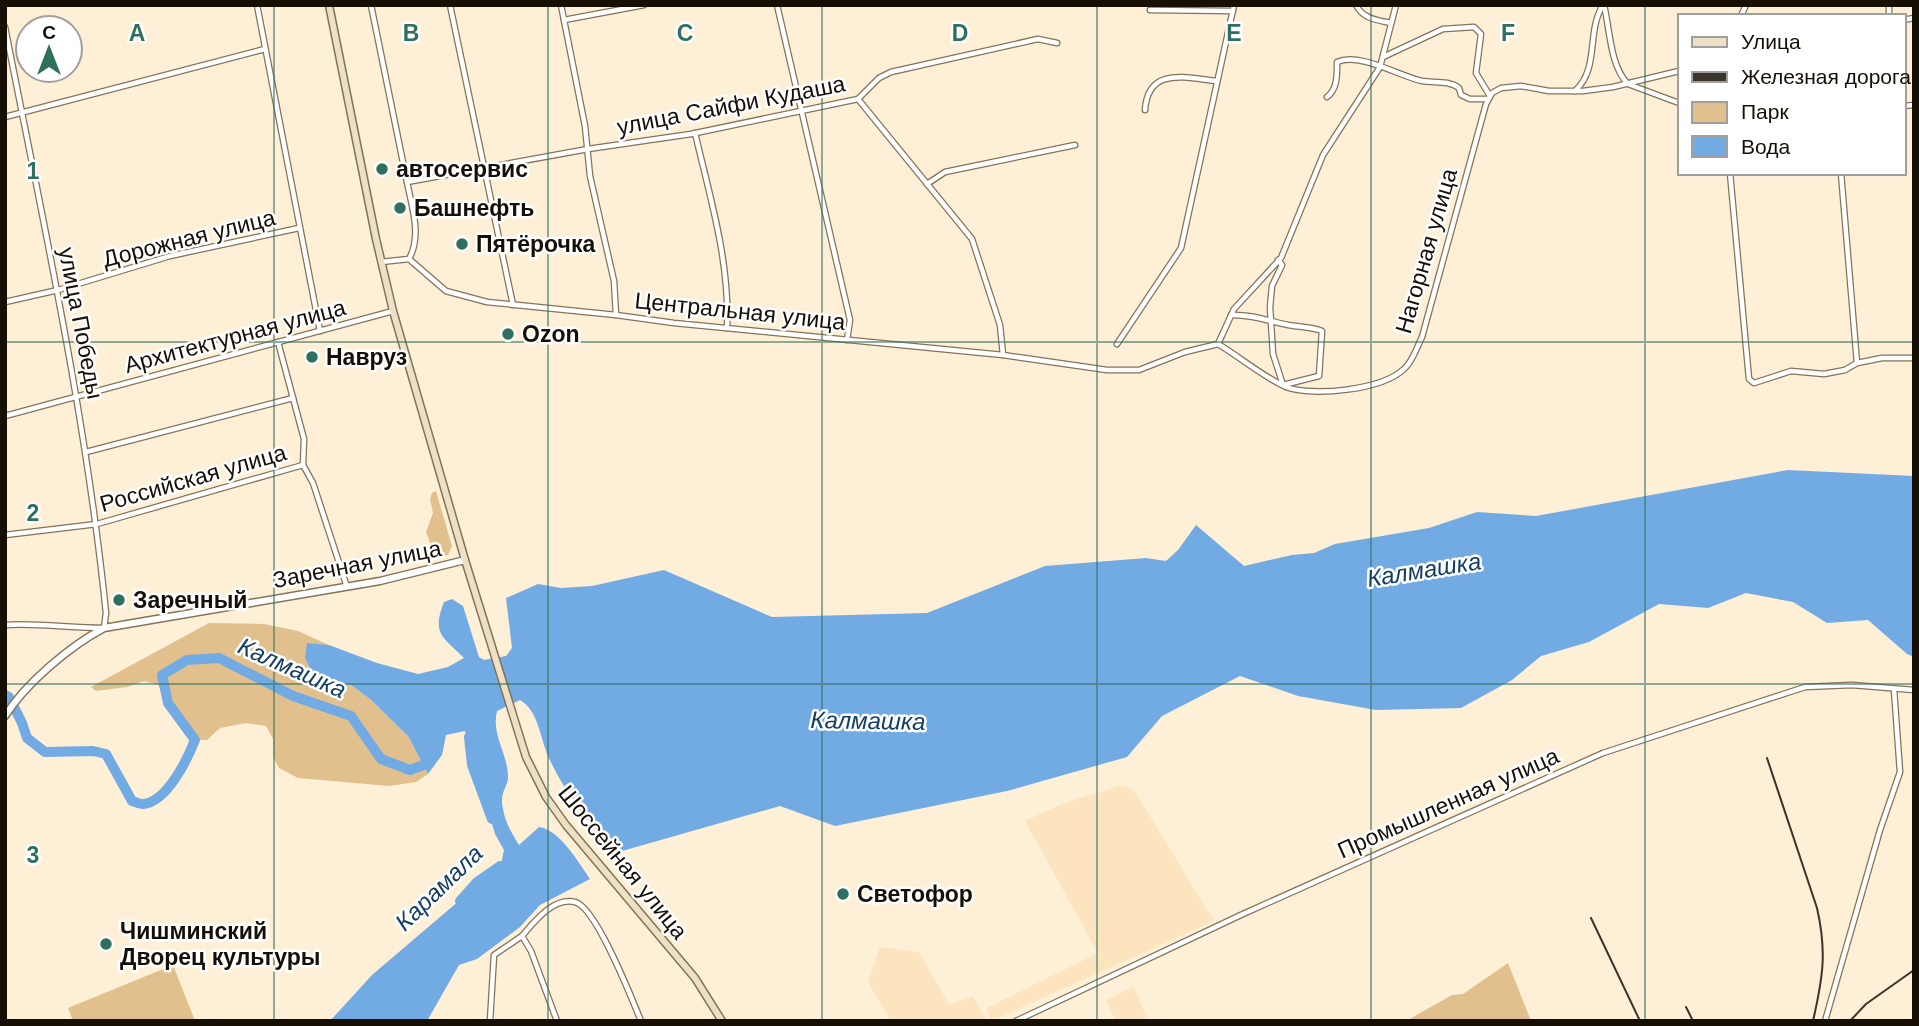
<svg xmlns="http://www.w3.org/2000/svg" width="1919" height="1026" font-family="Arial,sans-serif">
<rect width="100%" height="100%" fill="#feefd7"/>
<g fill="#fce4bf">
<polygon points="1122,785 1133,789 1214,921 991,1021 987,1008 1098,953 1025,821 1064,803"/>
<polygon points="880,947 919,952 949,1005 973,996 986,1020 891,1021 868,982"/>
<polygon points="1134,987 1148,1021 1115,1021 1106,1000"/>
</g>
<g fill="#e1c08e">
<polygon points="436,491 452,546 448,555 436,558 426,532 433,513 430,499 432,493"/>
<polygon points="209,623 264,624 298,631 329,645 307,644 328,682 351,685 370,699 408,736 428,774 416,782 389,786 298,778 279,768 273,757 273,739 266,726 246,723 220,728 207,740 195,740 158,685 144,681 127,687 96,691 91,687"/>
<polygon points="1508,963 1531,1021 1406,1021 1452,995 1463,994"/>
<polygon points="173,965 195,1021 73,1021 68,1008"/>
</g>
<path fill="#72abe4" d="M1788 470 1914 476V657L1907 654 1868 620 1827 623 1793 602 1746 593 1708 608 1659 604 1589 642 1541 656 1512 680 1461 708 1376 710 1298 696 1240 676 1162 716 1127 757 1007 791 835 826 780 806 615 853C590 823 565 794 549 758 540 739 539 711 520 700L497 711C491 734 508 754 508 777 508 788 499 791 503 809 505 822 512 834 519 845L539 827C559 829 579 863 590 879L540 905 520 927 477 959 459 965 427 1021H330L372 975 501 865 504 850 495 834 465 731 446 735 442 755 428 774 408 736 370 699 351 685 328 682 311 670 305 658 307 643 329 645 377 663 418 674 448 667 464 658C444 637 431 635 444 602L452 599 463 606 479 657 484 660 506 656 512 648 506 598 538 584 561 588 592 586 664 570 772 617 927 613 1045 566 1146 558 1166 561 1178 550 1196 525 1244 566 1292 555 1314 553 1335 544 1429 528 1477 512 1536 516Z"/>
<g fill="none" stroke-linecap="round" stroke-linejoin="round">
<g stroke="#72abe4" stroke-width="10">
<path d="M5 695 9 697 22 723 27 738 45 752 93 751 106 754 132 801C136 802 139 804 143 804 167 802 187 760 195 740L168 703 162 675 187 660 219 658 293 696 351 716 381 759 410 770 429 763 431 755"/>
<polyline points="469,737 472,765 492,819"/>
<polyline points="460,901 477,882 500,866"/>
</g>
<defs>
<g id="minor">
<polyline points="257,5 320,331"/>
<polyline points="371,5 407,182"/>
<polyline points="450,5 513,305"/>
<polyline points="561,5 585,126 590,176 614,281 616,315"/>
<polyline points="777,5 850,320 847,340"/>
<path d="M1356 5C1363 19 1377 20 1391 23"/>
<path d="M1604 5C1610 30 1610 66 1628 84L1679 103"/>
<polyline points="1150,10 1233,11"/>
<polyline points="1741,16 1746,5"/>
<polyline points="1889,16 1889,5"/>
<polyline points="564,20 644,5"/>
<polyline points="1903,20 1914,18"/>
<path d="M5 27C43 222 86 415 106 613L104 628C71 628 38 623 5 625"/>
<polyline points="1383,57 1443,29 1474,27 1481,34 1476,73 1490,96"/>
<path d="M1575 91C1600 68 1586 32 1603 5"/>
<path d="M1327 97C1338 89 1337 73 1337 62 1360 52 1399 76 1422 81 1434 83 1449 80 1459 88L1461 95 1470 99H1488"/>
<polyline points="858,99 972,239 1000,325 1003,355"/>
<polyline points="1903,106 1914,105"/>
<path d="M1145 110C1148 66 1186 78 1217 81"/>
<polyline points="5,117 265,49"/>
<path d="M695 133C710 197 730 262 727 328"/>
<polyline points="1730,173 1749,379 1754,383 1791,371 1824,374 1845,370 1857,363 1882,358 1914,358"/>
<polyline points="1841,173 1857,363"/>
<polyline points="927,184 945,172 1075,145"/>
<path d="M409 259C422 235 412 208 407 182L588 149 691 134 858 99 879 78 891 72 1038 39 1057 43"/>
<polyline points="381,262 409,259 446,291 487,302 616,315 674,323 1003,355 1107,370 1139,370 1185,352 1218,344"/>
<polyline points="5,302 58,290 170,256 299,228"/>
<path d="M1231 315C1250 314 1269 321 1288 325 1299 327 1312 327 1322 331L1319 376 1283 385 1273 354 1270 307 1272 286 1282 265 1278 260"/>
<polyline points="278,342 304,439 303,465"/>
<polyline points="1117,344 1181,248 1234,5"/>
<path d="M1218 344C1240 357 1263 377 1286 387 1313 397 1382 390 1404 369 1413 361 1417 347 1422 337L1486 104 1492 93 1501 88 1521 86 1549 91H1583L1613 87 1679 71"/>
<polyline points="1218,344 1234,309 1281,258 1323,155 1380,67 1396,5"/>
<polyline points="5,416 393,311"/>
<polyline points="86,452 293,398"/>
<polyline points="303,465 313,483 347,587"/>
<polyline points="5,535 97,524 303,465"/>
<polyline points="490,1021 494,955 522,936"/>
<path d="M557 1021 531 951 522 936C534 922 553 897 575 902 596 907 632 999 641 1021"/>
<polyline points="1016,1021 1243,914 1603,753 1805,687 1852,685 1914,690"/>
<polyline points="1825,1021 1880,830 1900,772 1894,689"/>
</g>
<path id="tertiary" d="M5 716C26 683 70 646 104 628L380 581 465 560"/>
<polyline id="secondary" points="329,5 376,239 393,311 465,560 526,757 546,797 566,825 695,978 722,1021"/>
</defs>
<use href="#minor" stroke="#847358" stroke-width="7"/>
<use href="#tertiary" stroke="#847358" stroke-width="9"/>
<use href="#secondary" stroke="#847358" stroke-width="9"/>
<use href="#minor" stroke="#fff" stroke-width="4.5"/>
<use href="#tertiary" stroke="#fff" stroke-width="6"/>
<use href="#secondary" stroke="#ede0c4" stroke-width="6"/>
<g stroke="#3b3428" stroke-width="2">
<path d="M1767 758 1817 908C1827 952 1823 977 1813 1021"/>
<polyline points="1591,918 1640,1021"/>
<polyline points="1686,1007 1693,1021"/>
<polyline points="1850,1021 1866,1004 1914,970"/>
</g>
</g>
<path fill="none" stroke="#2f6f5d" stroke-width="2" stroke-opacity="0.55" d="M274 5V1021M548 5V1021M822 5V1021M1097 5V1021M1371 5V1021M1645 5V1021M5 342H1914M5 684H1914"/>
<g fill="#2f6f5d" stroke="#fff" stroke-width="2.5">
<circle cx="382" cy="169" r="7"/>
<circle cx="400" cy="208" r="7"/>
<circle cx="462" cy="244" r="7"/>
<circle cx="508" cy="334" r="7"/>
<circle cx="312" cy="357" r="7"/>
<circle cx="119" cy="600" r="7"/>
<circle cx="843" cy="894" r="7"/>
<circle cx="106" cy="944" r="7"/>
</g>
<g text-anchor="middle" stroke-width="5" stroke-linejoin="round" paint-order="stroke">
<g font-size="23" fill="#150f05" stroke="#fff">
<text transform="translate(731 105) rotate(-11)" y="8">улица Сайфи Кудаша</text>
<text transform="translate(189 238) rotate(-14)" y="8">Дорожная улица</text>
<text transform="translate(1426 251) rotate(-74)" y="8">Нагорная улица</text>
<text transform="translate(740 311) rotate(6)" y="8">Центральная улица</text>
<text transform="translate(81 323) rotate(79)" y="8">улица Победы</text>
<text transform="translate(235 336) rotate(-15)" y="8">Архитектурная улица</text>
<text transform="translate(193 478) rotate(-16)" y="8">Российская улица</text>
<text transform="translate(357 564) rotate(-11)" y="8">Заречная улица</text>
<text transform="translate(1448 803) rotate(-24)" y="8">Промышленная улица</text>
<text transform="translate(623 862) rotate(51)" y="8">Шоссейная улица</text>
</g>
<g font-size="23" font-weight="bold" fill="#150f05" stroke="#fff" text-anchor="start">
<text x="396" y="177">автосервис</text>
<text x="414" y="216">Башнефть</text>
<text x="476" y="252">Пятёрочка</text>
<text x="522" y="342">Ozon</text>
<text x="326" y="365">Навруз</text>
<text x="133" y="608">Заречный</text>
<text x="857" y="902">Светофор</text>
<text x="120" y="939">Чишминский<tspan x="120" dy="26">Дворец культуры</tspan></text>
</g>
<g font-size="24" font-style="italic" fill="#153e63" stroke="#fff">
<text transform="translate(1424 570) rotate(-9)" y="8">Калмашка</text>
<text transform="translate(292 668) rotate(24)" y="8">Калмашка</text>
<text transform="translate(868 721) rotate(1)" y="8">Калмашка</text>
<text transform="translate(439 888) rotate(-44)" y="8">Карамала</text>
</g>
</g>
<g font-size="23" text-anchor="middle" font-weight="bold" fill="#2f6f5d" stroke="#fff" stroke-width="5" stroke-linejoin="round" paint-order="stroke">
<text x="137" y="41">A</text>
<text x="411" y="41">B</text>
<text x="685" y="41">C</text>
<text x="960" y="41">D</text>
<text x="1234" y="41">E</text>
<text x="1508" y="41">F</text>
<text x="33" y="179">1</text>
<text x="33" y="521">2</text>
<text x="33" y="863">3</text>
</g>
<rect width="1919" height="1026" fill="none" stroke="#150f05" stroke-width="14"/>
<rect x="1678" y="14" width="228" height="161" fill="#ffffff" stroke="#a19f9b" stroke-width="2"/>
<rect x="1692" y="37" width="35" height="10" fill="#ede0c4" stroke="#a19f9b" stroke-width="2"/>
<text x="1741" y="49" font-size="21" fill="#150f05">Улица</text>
<rect x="1692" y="72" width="35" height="10" fill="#3b3428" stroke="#a19f9b" stroke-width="2"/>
<text x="1741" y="84" font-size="21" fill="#150f05">Железная дорога</text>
<rect x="1692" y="102" width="35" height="21" fill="#e1c08e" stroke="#a19f9b" stroke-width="2"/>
<text x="1741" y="119" font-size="21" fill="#150f05">Парк</text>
<rect x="1692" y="136" width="35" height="21" fill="#72abe4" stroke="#a19f9b" stroke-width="2"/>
<text x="1741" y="154" font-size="21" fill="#150f05">Вода</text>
<g transform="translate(49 49)"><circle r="33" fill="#ffffff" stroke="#a19f9b" stroke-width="2"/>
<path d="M0-5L12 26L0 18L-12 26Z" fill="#2f6f5d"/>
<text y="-10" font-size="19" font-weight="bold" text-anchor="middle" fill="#150f05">С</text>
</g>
</svg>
